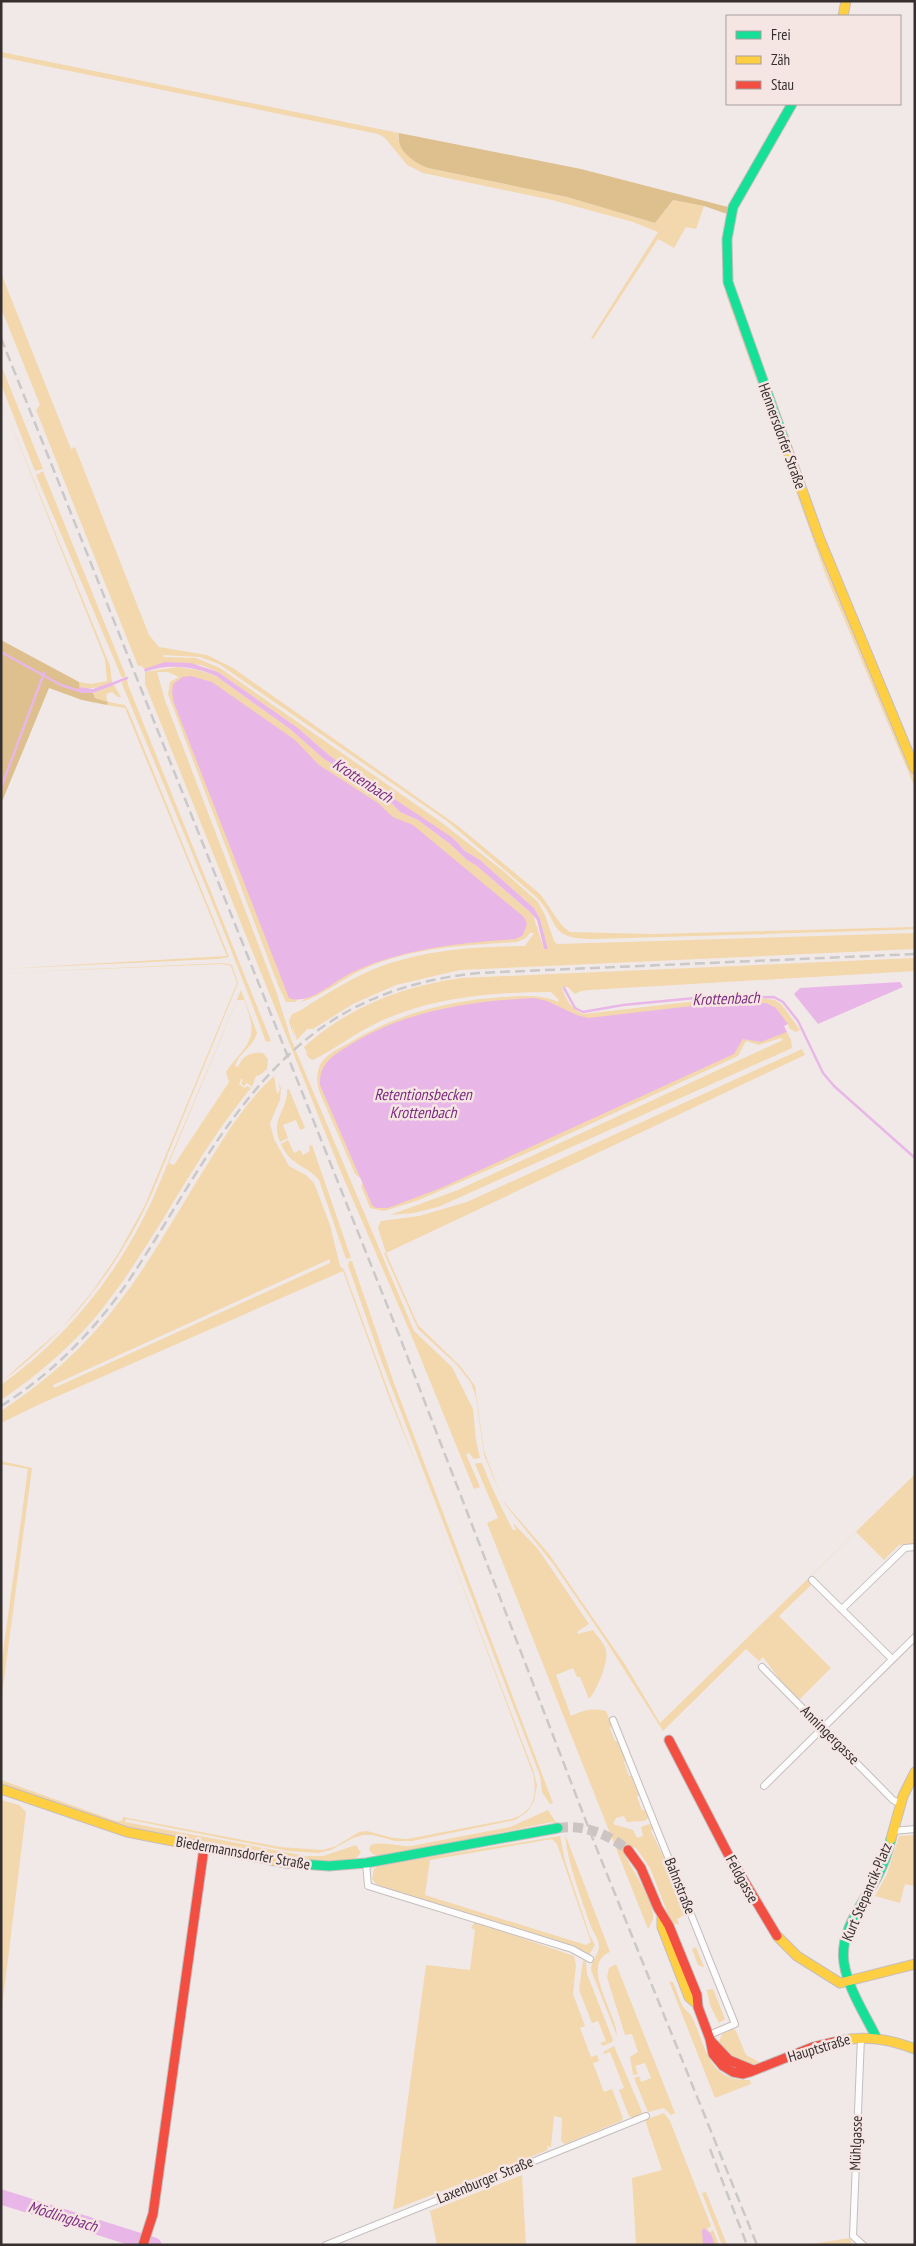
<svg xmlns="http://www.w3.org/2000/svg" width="916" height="2246" font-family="'PT Sans Narrow',sans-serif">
<rect width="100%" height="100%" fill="#f1e9e8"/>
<g fill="#f3d7ad" fill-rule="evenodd">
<polygon points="1,52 399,133 398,139 428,168 567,197 655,223 673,200 704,206 696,229 686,227 674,248 658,239 593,339 591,338 658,232 633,222 552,200 423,173 407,165 385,138 378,134 1,57"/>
<path d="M1 273 71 449 75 447 149 635 159 647 207 655 233 668 458 826 539 893C550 905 556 923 570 932L651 934 915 927V929L895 930 595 939C544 939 563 922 534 895L447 821 219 664 200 657 163 655 164 657 196 658 220 668 441 822 502 870 538 902 545 915 554 941 557 944 915 933V949L460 970 396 985 353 1004 313 1029H307L297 1040 292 1026 295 1041 289 1021 292 1014C301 1011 307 1006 315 1001 331 991 348 981 365 973 416 950 471 947 525 946L534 933H530L526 938 517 942C466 945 413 947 366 968 343 978 324 995 301 1002L310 994 307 991 295 1002H286L278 985 168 694 170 682 179 677 168 672H157L165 700 276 991 291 1039 414 1331 452 1367 473 1409 476 1440 480 1458 474 1459 469 1453 466 1454 480 1487 474 1489 410 1332 343 1177 145 684V672L177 667 198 670 216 676 290 729 324 759 382 794 400 812 418 820 450 844 467 860 477 866 533 915 544 949H548L540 919 534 908 480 860 465 851 453 838 408 810 382 789 330 756 298 728 218 672 201 665 171 662 144 669 142 666H138L36 410 40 405 1 308Z"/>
<polygon points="725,283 869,667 915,775 915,788 826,576 726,295"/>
<polygon points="1,365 43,469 35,471 1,384"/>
<path d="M1 400 110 666 112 682C101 687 92 690 79 687V682L91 684 107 681 105 659Z"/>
<polygon points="43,471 126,676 122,678 36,475"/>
<path d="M127 679 128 685 271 1041 266 1042C222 921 171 803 122 684L123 681Z"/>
<polygon points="114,685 121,697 118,697 112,692 108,693 106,696 108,702 125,705 129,712 229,957 217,959 1,969 227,956 125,708 107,705 108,702 95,698 93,693"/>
<path d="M915 958V971L589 990 581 991 575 994 568 987H562C565 999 571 1009 583 1014L697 1001 757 998 775 1000 782 1005 800 1030 796 1032 790 1029 788 1024 784 1026 791 1040 792 1048 438 1207 414 1213 390 1215 458 1190 783 1040 781 1038 759 1045 746 1041 738 1056 536 1149 419 1200 384 1211 370 1208 361 1186 364 1181 355 1174 320 1093C316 1083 316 1072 321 1063 327 1054 339 1048 349 1043 396 1014 450 1000 505 997 523 996 541 994 558 1002L559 1000 551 992C494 992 436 997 383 1020 358 1031 337 1048 313 1060L310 1059 305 1053 308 1054 304 1047C348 1007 403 986 461 978Z"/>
<path d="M224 963 232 965 238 983 152 1193C118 1269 68 1332 1 1382L61 1329 92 1292 118 1254 145 1205 237 983 231 966 223 964 1 973Z"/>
<path d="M241 990 257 1033C252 1049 239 1052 235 1066L238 1067C243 1055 250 1052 263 1053L268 1059 267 1069 260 1075 256 1076 252 1087 247 1083 244 1086 241 1083 243 1080 238 1078 241 1080 239 1084 245 1088 247 1086 251 1088C191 1160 153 1249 93 1320 66 1351 35 1377 1 1400V1385C68 1337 120 1272 154 1196ZM237 1000H244C260 1041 249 1040 226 1072L229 1082 174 1165 169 1163Z"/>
<polygon points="802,1049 805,1055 386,1253 418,1325 460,1366 475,1386 484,1451 503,1501 549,1554 626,1666 660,1723 915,1474 915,1544 899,1545 884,1560 856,1532 808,1579 812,1584 779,1616 831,1668 799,1700 785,1687 763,1657 759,1661 746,1649 663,1731 604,1638 554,1565 504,1503 484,1455 476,1397 471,1383 457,1365 418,1329 384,1253 386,1253 378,1228 381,1221 419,1216 467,1202"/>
<path d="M274 1076 277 1094 280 1090 278 1081 281 1088 280 1100 270 1123 274 1139 289 1166 306 1175 314 1183 330 1225 340 1266 344 1270 388 1390 533 1770 537 1785 534 1801 527 1812 515 1820 412 1841H395L373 1835H363L353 1838 331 1850 318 1853 288 1851 126 1819 125 1822 306 1856H323L356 1845 361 1853 354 1860 320 1862 284 1858 131 1829 1 1784V1780L116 1821H122L123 1817 280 1847 323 1850 336 1846 359 1832 367 1831 393 1838 407 1839 511 1819C533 1813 538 1795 533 1774L421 1476 390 1400 343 1271 40 1404 1 1423V1411C47 1381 87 1345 120 1301 147 1266 169 1227 192 1189 216 1151 240 1107 274 1076ZM330 1259V1263L54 1388 53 1385Z"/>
<path d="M289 1089 305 1128 300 1130 296 1120 283 1125 288 1138 280 1142C270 1118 288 1111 287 1090Z"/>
<path d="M288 1140 294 1153 300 1150 303 1155 310 1151 309 1146 312 1145 351 1258 346 1259 319 1180C306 1164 291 1167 281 1144Z"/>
<polygon points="349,1261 352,1261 394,1383 553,1803 550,1804 542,1792 540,1776 381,1360 348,1265"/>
<polygon points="1,1461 32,1468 1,1702 1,1667 28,1469 1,1464"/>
<path d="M478 1463H482C491 1486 501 1508 513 1530H516L513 1523 538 1549 589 1624 577 1632 578 1634 593 1630C597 1636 604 1643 606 1650 609 1662 597 1690 589 1699L580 1677H577L573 1668 556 1675 571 1716C584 1710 592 1708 606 1711L612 1726 610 1728 615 1741 618 1742 626 1760 624 1762 629 1776H632L639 1795 637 1797 642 1810H646L649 1818 644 1821 627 1822 624 1816 616 1818 613 1824 633 1830 637 1838 643 1836 641 1827 649 1824 651 1825 653 1829 651 1831 667 1864 665 1866 670 1879H673L672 1883 677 1896 680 1897 688 1913 677 1919 679 1925 671 1922 650 1868 636 1848 632 1847 625 1855C631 1869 655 1902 653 1918 652 1922 650 1926 648 1929L487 1523 498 1518 475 1464Z"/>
<polygon points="1,1800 19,1805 26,1812 1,2016"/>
<path d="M548 1810 557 1824 552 1822 382 1857 373 1854 369 1850 370 1846C377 1840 400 1847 411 1846L510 1827Z"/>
<path d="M565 1834 610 1952C579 1964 617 2014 617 2036L591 1970C591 1960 600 1953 599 1945 598 1938 592 1930 590 1924 580 1894 568 1865 565 1834Z"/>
<polygon points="915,1835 915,1886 905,1884 900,1903 875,1896 887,1874 899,1836"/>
<path d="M560 1836 565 1861 590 1936 595 1945 589 1955 575 1946 388 1889 376 1884 372 1879 374 1869 380 1865ZM552 1839 557 1844 591 1942 586 1945 425 1895 430 1860Z"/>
<polygon points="475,1922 574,1956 576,1965 573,1994 585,2026 580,2028 591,2057 597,2055 599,2061 593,2063 604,2092 612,2089 623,2118 621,2121 565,2144 561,2141 562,2118 554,2116 551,2147 547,2146 548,2150 393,2210 426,1965 470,1970 475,1930 471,1928"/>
<polygon points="696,1947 704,1967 703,1967 698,1965 692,1949"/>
<polygon points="583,1961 586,1961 587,1974 613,2040 612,2042 603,2046 600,2043 606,2041 598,2021 592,2023 579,1990"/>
<polygon points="616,1964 675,2113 671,2115 664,2108 648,2112 634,2078 639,2076 641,2082 651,2078 645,2063 635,2066 638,2074 633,2075 630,2057 638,2052 632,2034 625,2035 607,1977 609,1968"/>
<path d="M669 1981 673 1982C677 1990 679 2001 684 2008 686 2011 690 2013 692 2017 706 2045 707 2082 750 2080L751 2084 715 2098Z"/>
<polygon points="713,1989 725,2019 719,2023 710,2005 707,1990"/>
<path d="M733 2029 736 2031 746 2055 761 2063C741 2068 730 2055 719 2042L722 2034Z"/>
<polygon points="614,2046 642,2112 641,2115 634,2118 629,2116 619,2090 624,2088 610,2052 604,2054 603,2052"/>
<polygon points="664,2113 670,2121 711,2226 707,2229 710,2232 713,2230 719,2245 626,2245 636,2244 632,2178 662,2170 645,2120"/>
<polygon points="522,2175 526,2245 437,2245 430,2211"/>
<polygon points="706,2192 727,2245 722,2245 702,2193"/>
<polygon points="849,2238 853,2245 806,2245"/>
</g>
<g fill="#ddc08d">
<path d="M399 133 581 169 728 207 727 214 704 206 673 200 655 223 567 197 428 168C414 162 396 151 399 133Z"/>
<polygon points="1,640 79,682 80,693 93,693 95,698 108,702 107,705 82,700 49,688 1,804"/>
<polygon points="1,2199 136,2241 133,2245 1,2204"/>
</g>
<g fill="#e9b7e7">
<path d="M165 662 191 663 218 672 298 728 330 756 453 838 465 851 480 860 534 908 540 919 548 949H544L537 920 530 912 477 866 467 860 450 844 418 820 400 812 382 794 324 759 290 729 216 676C195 666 167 663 145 672L144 669Z"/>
<path d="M191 676 212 682 295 740 319 765 378 803 393 817 413 825 524 917 527 924 523 935 516 939C459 943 403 948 351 973 334 981 309 1006 289 998L174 703 172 693 173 684 183 677Z"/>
<polygon points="112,682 114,685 93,693 80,693 79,687 93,689"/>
<polygon points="900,982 903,987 818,1024 794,994 800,988"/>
<path d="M534 998 547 1001 577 1015 588 1018 709 1004 766 1003 776 1008 788 1024 784 1026 787 1032 761 1042 743 1039 734 1054 441 1188 388 1208H376L372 1205 320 1085C319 1062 335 1054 353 1043 408 1010 471 1001 534 998Z"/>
<polygon points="704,2228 711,2234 715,2245 703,2245 702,2230"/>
</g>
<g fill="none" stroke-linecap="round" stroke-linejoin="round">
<g stroke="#e9b7e7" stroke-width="2.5">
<polyline points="1,652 61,685 80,691"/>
<polyline points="112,684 127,678"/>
<polyline points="1,788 44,673"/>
<polyline points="564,988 575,1008 583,1012 623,1005 695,998 774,997 783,1002 798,1021 823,1073 834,1086 915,1158"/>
</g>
<polyline stroke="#e9b7e7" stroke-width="15" points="1,2197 154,2245"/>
<path stroke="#cbc4c3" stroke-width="10" stroke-dasharray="10 5" stroke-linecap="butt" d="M558 1828C584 1824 608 1834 628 1850"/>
<defs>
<g id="street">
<polyline points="812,1580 892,1659"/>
<polyline points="842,1609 905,1548 915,1547"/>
<polyline points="762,1667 893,1800 899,1803"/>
<polyline points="613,1720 735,2024 709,2035"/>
<polyline points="764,1786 915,1637"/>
<polyline points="893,1831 915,1829"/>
<polyline points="366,1863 368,1886 572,1949 590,1959"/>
<polyline points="861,2037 853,2236 863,2245"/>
<polyline points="326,2245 646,2116"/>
</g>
<g id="fast">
<polyline points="787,448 728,282 727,239 733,207 792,104"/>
<polyline points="286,1863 329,1866 366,1863 558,1828"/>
<path d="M876 2037C865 2014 848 1989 844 1963 839 1930 864 1903 878 1875 884 1864 888 1852 891 1839"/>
</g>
<g id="slow">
<polyline points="843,16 846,1"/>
<polyline points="787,448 819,537 915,769"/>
<polyline points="1,1789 127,1832 286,1863"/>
<polyline points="891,1839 903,1796 915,1772"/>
<polyline points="662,1917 662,1927 689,1997 696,2003"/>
<polyline points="777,1936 797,1956 840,1983 915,1964"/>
<path d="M838 2041C865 2035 889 2039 915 2049"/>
</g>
<g id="jam">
<polyline points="669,1740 728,1854 777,1936"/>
<polyline points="628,1850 641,1868 658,1908 669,1926 697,1995 698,2007 710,2039 713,2054 723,2066 733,2072 743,2074 750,2072 813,2047 838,2041"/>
<polyline points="711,2041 729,2060 753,2070"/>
<polyline points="143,2245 153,2214 204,1848"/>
</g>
</defs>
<use href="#street" stroke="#c4bebd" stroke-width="8"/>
<use href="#fast" stroke="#c4bebd" stroke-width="11"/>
<use href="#slow" stroke="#c4bebd" stroke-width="11"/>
<use href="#jam" stroke="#c4bebd" stroke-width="11"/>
<use href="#street" stroke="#fdfcfc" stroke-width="6"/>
<use href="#fast" stroke="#16e098" stroke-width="9"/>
<use href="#slow" stroke="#ffcf43" stroke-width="9"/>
<use href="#jam" stroke="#f24e42" stroke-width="9"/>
<g stroke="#cac8c8" stroke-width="2.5" stroke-dasharray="10 5" stroke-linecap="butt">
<polyline points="1,338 399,1335 594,1842 757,2245"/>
<path d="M1 1406C49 1376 90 1335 123 1289 184 1201 229 1097 317 1031 364 996 420 979 478 973L915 954"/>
<polyline points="710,2149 747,2245"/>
</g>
</g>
<g text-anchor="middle" stroke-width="5" stroke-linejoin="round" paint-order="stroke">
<g font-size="15" fill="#352f2f" stroke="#f5e6e4">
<text transform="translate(782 436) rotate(70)" y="5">Hennersdorfer Straße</text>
<text transform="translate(830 1735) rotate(45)" y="5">Anningergasse</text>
<text transform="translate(243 1853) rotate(10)" y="5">Biedermannsdorfer Straße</text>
<text transform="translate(742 1879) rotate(61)" y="5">Feldgasse</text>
<text transform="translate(680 1886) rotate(68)" y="5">Bahnstraße</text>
<text transform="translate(867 1892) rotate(-67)" y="5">Kurt Stepancik-Platz</text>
<text transform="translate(819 2048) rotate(-17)" y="5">Hauptstraße</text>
<text transform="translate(856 2143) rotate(-88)" y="5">Mühlgasse</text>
<text transform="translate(485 2180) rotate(-22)" y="5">Laxenburger Straße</text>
</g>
<g font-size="16" font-style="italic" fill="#7d2e80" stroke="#f5e6e4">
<text transform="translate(363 780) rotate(33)" y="6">Krottenbach</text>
<text transform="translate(726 998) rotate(-2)" y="6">Krottenbach</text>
<text x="423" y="1100">Retentionsbecken<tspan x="423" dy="18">Krottenbach</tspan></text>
<text transform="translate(63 2216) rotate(17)" y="6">Mödlingbach</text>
</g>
</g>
<rect width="916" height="2246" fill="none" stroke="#352f2f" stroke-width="5"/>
<rect x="726" y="15" width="175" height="90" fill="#f5e6e4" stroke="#a89d9c"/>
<rect x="736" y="31" width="25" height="8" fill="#16e098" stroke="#a89d9c"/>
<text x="771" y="40" font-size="15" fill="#352f2f">Frei</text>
<rect x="736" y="56" width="25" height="8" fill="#ffcf43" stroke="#a89d9c"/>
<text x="771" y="65" font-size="15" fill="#352f2f">Zäh</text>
<rect x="736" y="81" width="25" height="8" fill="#f24e42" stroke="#a89d9c"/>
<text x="771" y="90" font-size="15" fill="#352f2f">Stau</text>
</svg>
